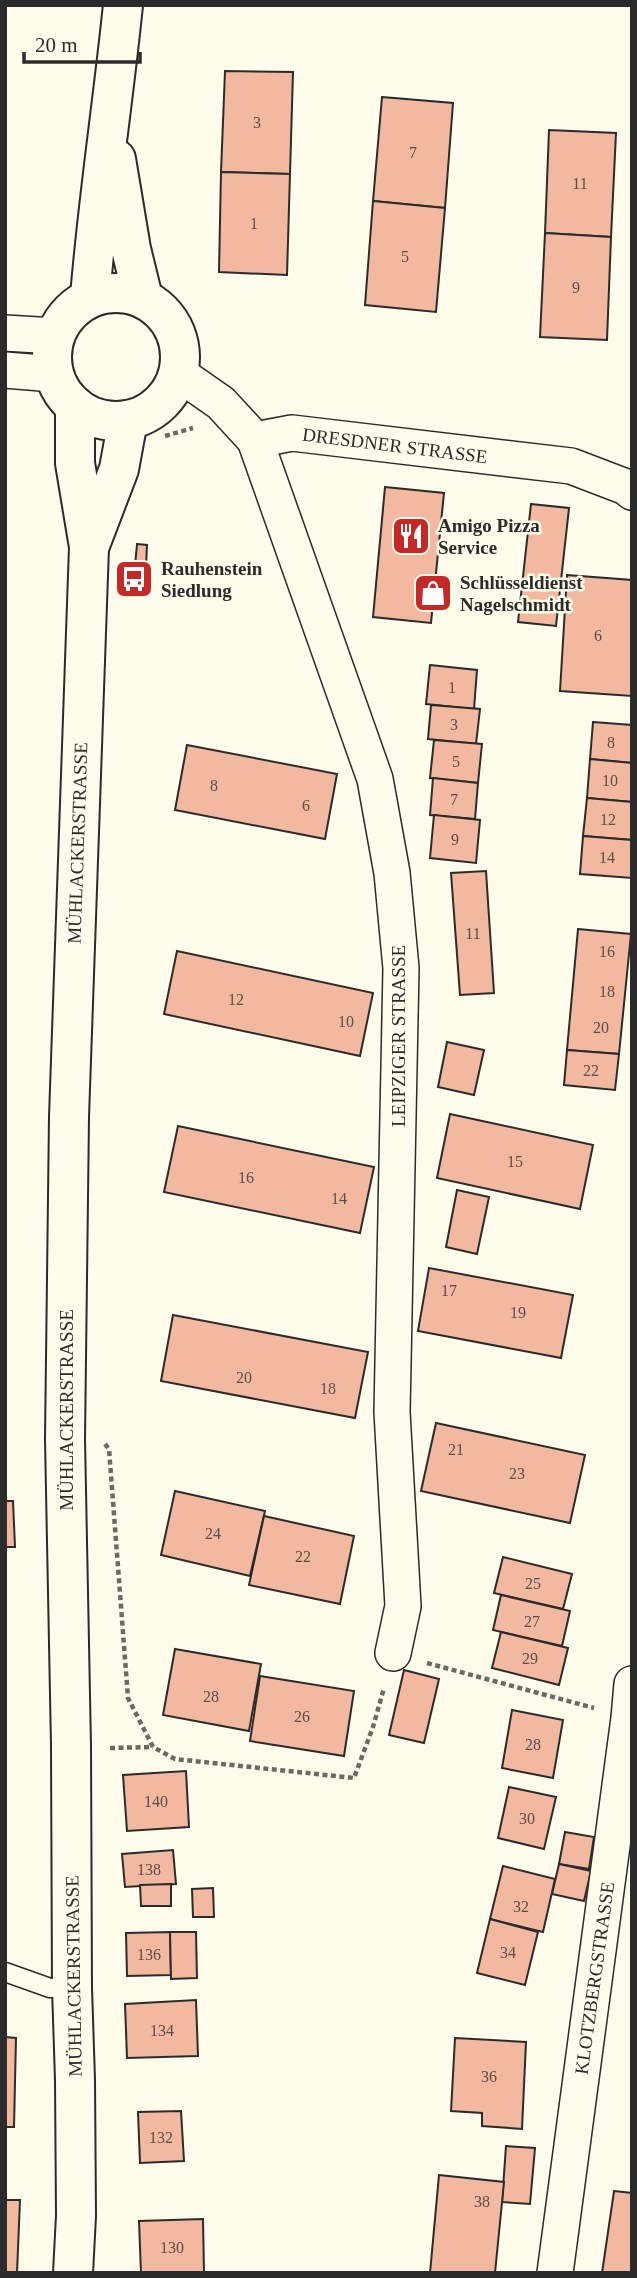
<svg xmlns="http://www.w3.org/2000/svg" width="637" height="2278" font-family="'Times New Roman',serif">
<rect width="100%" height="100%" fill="#fdfbea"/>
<g fill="#f2b8a0" stroke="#2b2b2b" stroke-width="2">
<polygon points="225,71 293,72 290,174 221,172"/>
<polygon points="382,97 453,103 445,208 373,201"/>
<polygon points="549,130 616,133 611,237 545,233"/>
<polygon points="221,172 290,174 287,275 219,272"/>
<polygon points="373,201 445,208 436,312 365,305"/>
<polygon points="545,233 611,237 607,340 540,337"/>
<polygon points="385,487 444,493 431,623 373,617"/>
<polygon points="531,504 569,508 556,626 518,622"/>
<polygon points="137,544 147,545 146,567 135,566"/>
<polygon points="567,575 632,580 632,696 560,691"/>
<polygon points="430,665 477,670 474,709 426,704"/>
<polygon points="431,705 480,709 476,744 428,739"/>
<polygon points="593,722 632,725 632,763 590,759"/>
<polygon points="434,740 482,744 478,783 430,778"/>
<polygon points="187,745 337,774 325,839 175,810"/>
<polygon points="590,759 632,763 632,802 587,798"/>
<polygon points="433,778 478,783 475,819 430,815"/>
<polygon points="587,798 632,802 632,840 583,836"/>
<polygon points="434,815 480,820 476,863 430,858"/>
<polygon points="583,836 632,840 632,878 580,874"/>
<polygon points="486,871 494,993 460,995 451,873"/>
<polygon points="578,929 631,934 619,1054 567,1050"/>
<polygon points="177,951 373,993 360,1056 164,1014"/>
<polygon points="447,1042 484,1050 474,1095 438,1087"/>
<polygon points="567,1050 619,1054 615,1090 564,1085"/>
<polygon points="450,1114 593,1145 580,1209 437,1178"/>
<polygon points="178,1126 374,1167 360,1233 164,1192"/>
<polygon points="457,1190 489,1197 477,1254 446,1247"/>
<polygon points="429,1268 573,1295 561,1358 418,1331"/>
<polygon points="173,1315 368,1352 355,1418 161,1381"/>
<polygon points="436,1423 585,1455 570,1523 421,1491"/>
<polygon points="175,1491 265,1511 250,1576 161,1555"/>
<polygon points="5,1501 13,1501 15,1547 5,1547"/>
<polygon points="264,1516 354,1536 340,1604 249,1585"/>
<polygon points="503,1557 572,1574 563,1609 494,1593"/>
<polygon points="501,1595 570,1611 562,1646 493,1630"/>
<polygon points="501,1632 568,1648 559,1685 492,1668"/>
<polygon points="175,1649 261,1664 249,1731 163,1715"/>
<polygon points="404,1670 439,1679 424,1743 389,1735"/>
<polygon points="260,1676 354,1691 344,1756 250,1741"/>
<polygon points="512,1710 563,1720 553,1778 502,1768"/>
<polygon points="186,1771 189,1827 127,1831 123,1775"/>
<polygon points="509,1787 556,1797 544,1849 498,1838"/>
<polygon points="565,1832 594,1837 589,1869 559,1864"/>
<polygon points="173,1850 176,1884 125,1887 122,1854"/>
<polygon points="559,1864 591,1871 584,1901 552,1894"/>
<polygon points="503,1866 555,1879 543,1932 490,1919"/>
<polygon points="171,1884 171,1906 141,1906 140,1885"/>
<polygon points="213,1888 214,1917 193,1917 192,1889"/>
<polygon points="490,1919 538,1932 525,1985 477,1973"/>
<polygon points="170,1932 171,1975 127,1976 126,1933"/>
<polygon points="170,1932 196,1932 197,1978 171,1979"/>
<polygon points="196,2000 198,2056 127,2058 125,2004"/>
<polygon points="5,2037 16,2038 14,2127 5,2127"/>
<polygon points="455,2038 526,2042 522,2129 482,2126 482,2113 451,2111"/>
<polygon points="181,2111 184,2161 140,2163 138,2112"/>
<polygon points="506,2146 535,2148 530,2204 502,2202"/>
<polygon points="439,2175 504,2182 495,2273 430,2273"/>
<polygon points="614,2191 632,2193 632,2273 602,2273"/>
<polygon points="5,2200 20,2200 17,2273 5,2273"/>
<polygon points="203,2219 204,2273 141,2273 139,2221"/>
</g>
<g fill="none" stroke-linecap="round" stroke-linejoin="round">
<defs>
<polyline id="service" points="5,1972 50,1988 72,1988"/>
<g id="minor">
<polyline points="5,333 55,336"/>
<polyline points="5,370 54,374"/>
<polyline points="178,373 221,403 255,440 292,433 571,466 626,487 632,492"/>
<polyline points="255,440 375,779 392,873 401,968 392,1412 403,1606 393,1653"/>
<polyline points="555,2273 629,1718 632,1684"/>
</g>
<g id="tertiary">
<polyline points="116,159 131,249 143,298"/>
<circle cx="116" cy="357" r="64"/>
<path d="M90 297C98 199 113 103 123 5"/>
<polyline points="90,545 119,469 128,420"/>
<polyline points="73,2273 76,2216 75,2080 72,1988 71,1746 65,1439 69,1117 89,547 75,463 75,406"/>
</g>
</defs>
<use href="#service" stroke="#2b2b2b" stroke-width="21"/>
<use href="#minor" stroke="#2b2b2b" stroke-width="38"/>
<use href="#tertiary" stroke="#2b2b2b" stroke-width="42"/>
<g stroke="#6a6964" stroke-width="4.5" stroke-dasharray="5 3.5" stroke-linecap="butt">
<polyline points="165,436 193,428"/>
<polyline points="105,1444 109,1449 128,1698 153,1747 175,1759 354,1778 373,1727 384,1688"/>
<polyline points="427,1663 594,1708"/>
<polyline points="110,1748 153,1747"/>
</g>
<use href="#service" stroke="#fdfbea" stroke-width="18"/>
<use href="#minor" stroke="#fdfbea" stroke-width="35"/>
<use href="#tertiary" stroke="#fdfbea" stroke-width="38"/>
</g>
<defs>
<symbol id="restaurant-square" viewBox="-11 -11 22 22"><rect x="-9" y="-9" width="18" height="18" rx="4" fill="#c62828" stroke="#fdfbea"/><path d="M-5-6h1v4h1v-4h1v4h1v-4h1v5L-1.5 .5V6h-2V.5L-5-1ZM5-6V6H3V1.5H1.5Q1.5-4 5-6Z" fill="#fff"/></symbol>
<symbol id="bus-square" viewBox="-11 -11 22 22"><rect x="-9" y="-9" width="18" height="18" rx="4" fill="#c62828" stroke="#fdfbea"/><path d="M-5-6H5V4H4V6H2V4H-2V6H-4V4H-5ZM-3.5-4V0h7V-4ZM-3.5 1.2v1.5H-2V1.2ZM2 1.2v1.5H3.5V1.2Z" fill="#fff"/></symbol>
<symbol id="shop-square" viewBox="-11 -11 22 22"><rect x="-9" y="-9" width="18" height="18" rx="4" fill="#c62828" stroke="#fdfbea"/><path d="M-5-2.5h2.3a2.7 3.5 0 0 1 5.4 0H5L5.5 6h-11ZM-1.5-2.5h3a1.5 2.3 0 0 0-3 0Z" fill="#fff"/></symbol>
</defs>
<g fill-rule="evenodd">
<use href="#restaurant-square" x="389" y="514" width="44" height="44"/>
<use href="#bus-square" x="112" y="557" width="44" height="44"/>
<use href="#shop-square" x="411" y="571" width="44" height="44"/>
</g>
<g text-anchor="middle" stroke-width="5" stroke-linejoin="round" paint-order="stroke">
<g font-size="16" fill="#5d4e48">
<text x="257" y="128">3</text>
<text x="413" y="158">7</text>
<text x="580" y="189">11</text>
<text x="254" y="229">1</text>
<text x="405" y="262">5</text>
<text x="576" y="293">9</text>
<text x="598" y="641">6</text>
<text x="452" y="693">1</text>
<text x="454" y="730">3</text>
<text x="611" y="748">8</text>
<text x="456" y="767">5</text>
<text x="610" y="786">10</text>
<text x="214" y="791">8</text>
<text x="454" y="805">7</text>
<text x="306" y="811">6</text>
<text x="608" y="825">12</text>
<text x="455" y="845">9</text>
<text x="607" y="863">14</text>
<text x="473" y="939">11</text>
<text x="607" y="957">16</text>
<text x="607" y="997">18</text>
<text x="236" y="1005">12</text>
<text x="346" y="1027">10</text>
<text x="601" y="1033">20</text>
<text x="591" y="1076">22</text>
<text x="515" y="1167">15</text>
<text x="246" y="1183">16</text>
<text x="339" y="1204">14</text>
<text x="449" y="1296">17</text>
<text x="518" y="1318">19</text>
<text x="244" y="1383">20</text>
<text x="328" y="1394">18</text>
<text x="456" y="1455">21</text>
<text x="517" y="1479">23</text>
<text x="213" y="1539">24</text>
<text x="303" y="1562">22</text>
<text x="533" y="1589">25</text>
<text x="532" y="1627">27</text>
<text x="530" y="1664">29</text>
<text x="211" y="1702">28</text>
<text x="302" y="1722">26</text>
<text x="533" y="1750">28</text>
<text x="156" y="1807">140</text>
<text x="527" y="1824">30</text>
<text x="149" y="1875">138</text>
<text x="521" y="1912">32</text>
<text x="508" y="1958">34</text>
<text x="149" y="1960">136</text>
<text x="162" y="2036">134</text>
<text x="489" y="2082">36</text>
<text x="161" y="2143">132</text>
<text x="482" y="2207">38</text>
<text x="172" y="2253">130</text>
</g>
<g font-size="19" fill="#2b2b2b" stroke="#fdfbea">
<text transform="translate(395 445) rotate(7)" y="7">DRESDNER STRASSE</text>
<text transform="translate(77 843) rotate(-88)" y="7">MÜHLACKERSTRASSE</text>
<text transform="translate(398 1036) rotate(-90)" y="7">LEIPZIGER STRASSE</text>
<text transform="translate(66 1410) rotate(-90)" y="7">MÜHLACKERSTRASSE</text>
<text transform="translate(73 1976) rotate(-91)" y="7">MÜHLACKERSTRASSE</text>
<text transform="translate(594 1978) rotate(-82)" y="7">KLOTZBERGSTRASSE</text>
</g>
<g font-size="19" font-weight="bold" fill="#2b2b2b" stroke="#fdfbea" text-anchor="start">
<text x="438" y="532">Amigo Pizza<tspan x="438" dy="22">Service</tspan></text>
<text x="161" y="575">Rauhenstein<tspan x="161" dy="22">Siedlung</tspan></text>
<text x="460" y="589">Schlüsseldienst<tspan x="460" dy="22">Nagelschmidt</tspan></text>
</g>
</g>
<rect width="637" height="2278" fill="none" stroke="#2b2b2b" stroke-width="14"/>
<path d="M24 52v10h116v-10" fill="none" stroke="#2b2b2b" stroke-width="3.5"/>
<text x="35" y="52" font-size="21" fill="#2b2b2b" stroke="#fdfbea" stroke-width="5" paint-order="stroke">20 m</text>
</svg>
